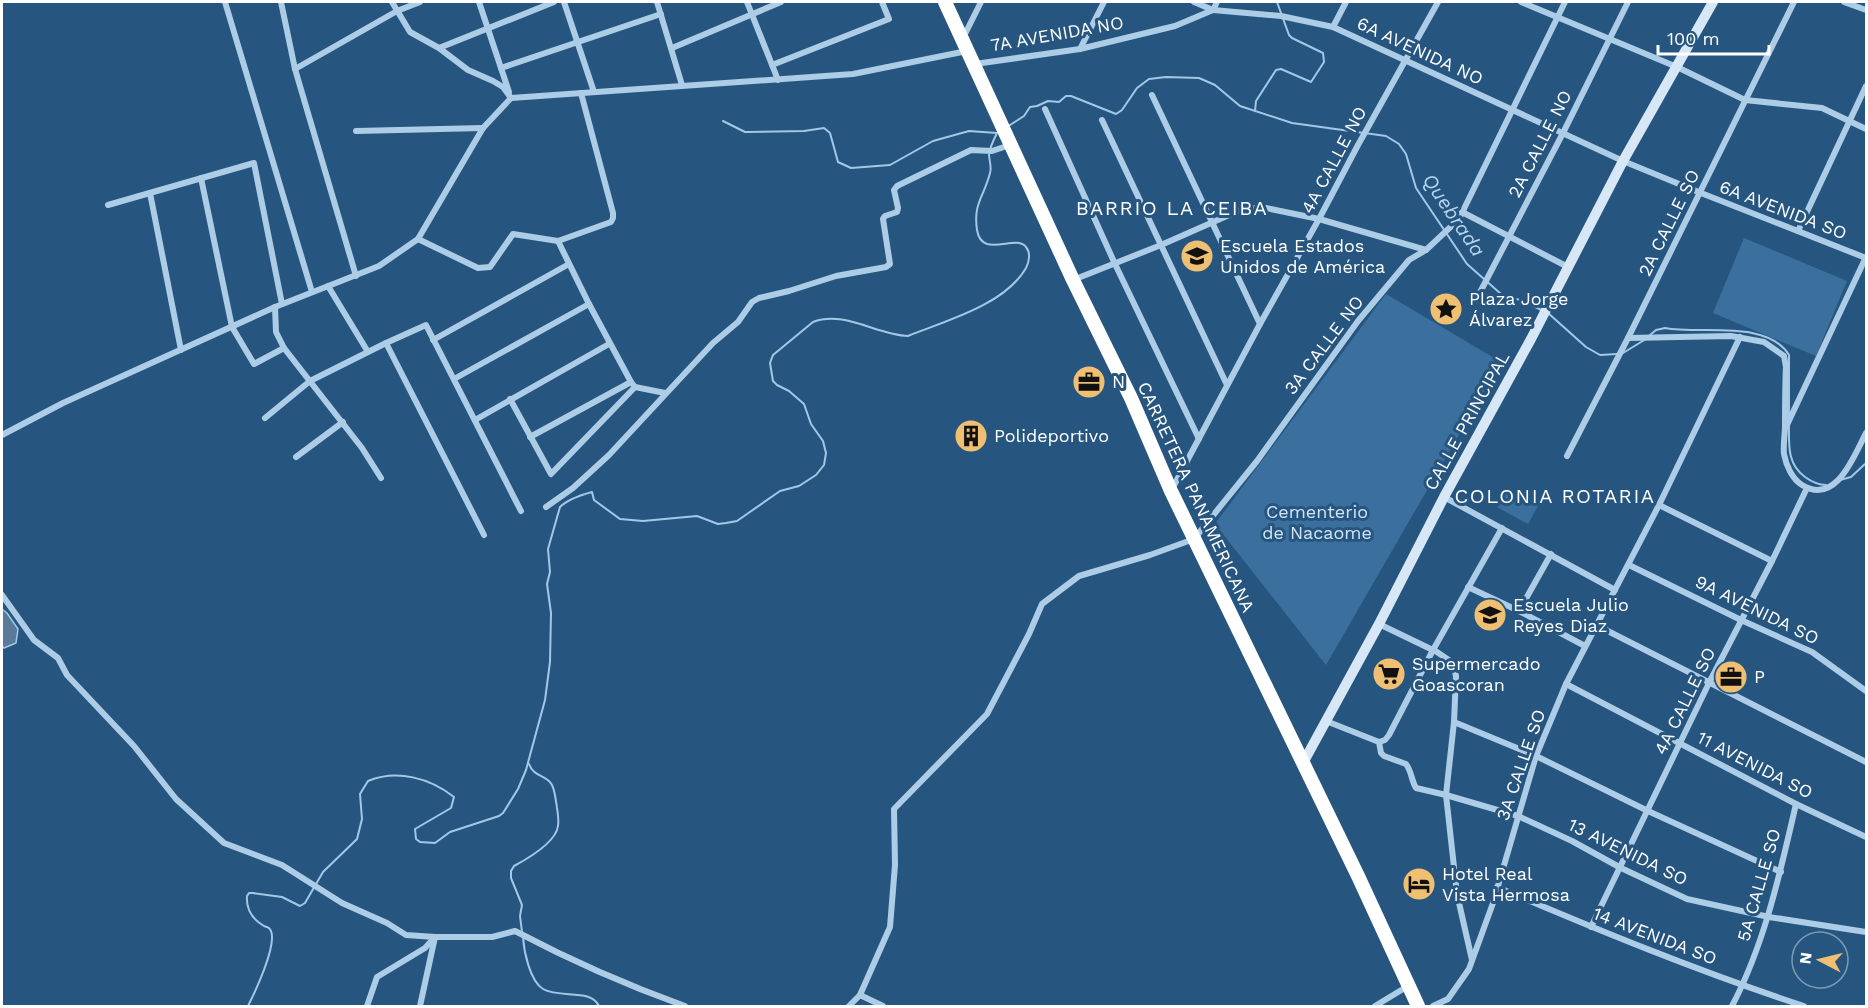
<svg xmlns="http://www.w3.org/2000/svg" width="1868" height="1008" font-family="'Work Sans',sans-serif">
<rect width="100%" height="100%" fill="#265680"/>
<g fill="#3b709e">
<polygon points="1744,238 1847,281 1816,356 1713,313"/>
<polygon points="1386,294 1501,362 1326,665 1215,524"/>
<polygon points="1506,489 1538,506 1528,524 1497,507"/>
</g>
<polygon fill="#597b99" stroke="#a2c8e7" stroke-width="1.5" points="2,609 7,613 18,629 16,643 4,648 2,646"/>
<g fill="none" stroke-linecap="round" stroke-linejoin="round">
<g stroke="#a2c8e7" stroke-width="2">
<polyline points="1255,111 1256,101 1276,70 1281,69 1311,82 1324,62 1323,53 1292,38 1289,35 1277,2"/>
<polyline points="723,121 745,132 804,131 824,128 830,133 838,162 851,168 890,165 933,141 969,131 997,133"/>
<polyline points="1007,127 1024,116 1030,107 1037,106 1048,101 1059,102 1066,96 1071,96 1116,114 1122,110 1137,88 1149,79 1166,77 1199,78 1215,85 1240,106 1292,123 1386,136 1399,144 1406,154 1416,188 1467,264 1501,294 1526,302 1543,311"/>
<polyline points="1548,313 1586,347 1600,355 1617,354"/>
<path d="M1650 335 1656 330 1665 328C1700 335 1767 319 1789 355V416"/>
<polyline points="1623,353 1646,339"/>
<path d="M1789 425C1789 445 1787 464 1805 477 1812 482 1818 485 1826 485"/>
<polyline points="1840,480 1851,477 1866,463"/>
<path d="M522 932 520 916 522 905 511 878V871L514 866C527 859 556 842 558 826 559 820 558 814 557 808 556 801 555 791 552 785 546 774 534 778 529 764"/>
<path d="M523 937C524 952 530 981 543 989 560 999 591 988 599 1006"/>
<path d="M248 1006C255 992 277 946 271 931 269 927 269 928 264 926 252 919 246 909 247 896L249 893H253L282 897 300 906 305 903 323 872 357 839 362 819 360 794 368 781C397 769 430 778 454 797L451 808 415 829 416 839 420 842 435 843 450 832 499 816 503 813 518 789 526 770 545 700 550 662 551 613 547 584 550 572 548 549 560 507C568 499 581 495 592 492L594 500 620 519 643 521 697 516 718 524 726 523 737 521 780 491 799 486 816 475 824 465 826 453 823 441 811 424 804 404 789 391 777 385 773 381 770 363 773 355 813 322C844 310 877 335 908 336 945 321 1005 305 1026 268 1029 262 1031 253 1026 247 1019 237 1000 248 987 244 981 242 978 236 977 230 973 203 984 197 990 173 992 166 989 161 989 154 990 147 994 139 997 133"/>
</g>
<g stroke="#adcce6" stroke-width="6">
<polyline points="225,2 312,292"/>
<polyline points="281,2 295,69 356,276"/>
<polyline points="392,2 410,32 439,48 468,70 493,81 503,87 511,98"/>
<polyline points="479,2 509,92"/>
<polyline points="564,2 594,92"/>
<polyline points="657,2 682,85"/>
<polyline points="747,2 778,80"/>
<polyline points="1194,2 1213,10 1281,16 1333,27 1623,161 1701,193 1866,258"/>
<polyline points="1521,2 1677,67 1745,100 1822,108 1866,129"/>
<polyline points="1844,2 1866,10"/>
<polyline points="1213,10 1217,2"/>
<polyline points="1333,27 1346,2"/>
<polyline points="963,38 981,2"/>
<polyline points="439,48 554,2"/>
<polyline points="672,48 781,2"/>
<polyline points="1080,49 1104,2"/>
<polyline points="975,64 1080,49 1175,26 1213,10"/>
<polyline points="772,65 889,19 882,2"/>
<polyline points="501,68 661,14"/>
<polyline points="295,69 397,11 420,2"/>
<polyline points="1152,95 1260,324"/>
<polyline points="1045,109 1115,264 1199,439"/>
<polyline points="1102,120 1227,385"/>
<polyline points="356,131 483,128"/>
<polyline points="201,178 232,327 254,364 284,348"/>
<polyline points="150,193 181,350"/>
<polyline points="108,205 254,163 282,304"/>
<polyline points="1462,212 1568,267"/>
<polyline points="1798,231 1866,86"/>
<polyline points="418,239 478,268 490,267 513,234 558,241 611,222 613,218 613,213 581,93"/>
<polyline points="558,241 589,304 631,382 635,387 665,393"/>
<polyline points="1073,280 1161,245 1245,208 1266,208 1319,219 1426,250"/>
<polyline points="328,286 368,352"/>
<polyline points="1476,300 1563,133 1628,2"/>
<polyline points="275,307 276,332 284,348 362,448 381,478"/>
<path d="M1628 338 1731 336 1764 342 1784 356 1786 367C1785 386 1785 406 1785 426 1785 435 1783 445 1784 454 1786 465 1792 479 1802 485 1836 506 1854 456 1866 433"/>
<polyline points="433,340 569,264"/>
<polyline points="386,343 484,535"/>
<polyline points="454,379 589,304"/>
<polyline points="510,399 551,474 635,387"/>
<polyline points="265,418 310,381 386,343 426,325 521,511"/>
<polyline points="475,420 609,344"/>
<polyline points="1786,427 1866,257"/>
<polyline points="2,435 63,403 275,307 379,266 418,239 483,128 511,98 853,74 967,51"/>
<polyline points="530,437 631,382"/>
<polyline points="1567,456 1628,338 1794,2"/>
<polyline points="296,457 343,422"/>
<polyline points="1171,491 1260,324 1319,219 1358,145 1438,2"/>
<polyline points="1444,497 1615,590"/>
<polyline points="1659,505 1772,561"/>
<polyline points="546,507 573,488 609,455 713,343 738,322 752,302 759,298 789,291 836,276 886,267 890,264 883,219 885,216 897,212 898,208 894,190 897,186 971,150 992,151 1010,145"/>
<polyline points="1629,565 1741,620 1812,652 1866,691"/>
<polyline points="1468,587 1519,611 1551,554"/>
<polyline points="2,595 34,640 58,658 67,675 134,746 176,799 224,843 282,865 342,903 387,923 406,935 435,937 420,1006"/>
<polyline points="1519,611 1585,646"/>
<polyline points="1379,624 1437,652 1453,663 1456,676 1454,722 1446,795 1457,894 1472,960"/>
<polyline points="1596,625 1866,762"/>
<polyline points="1566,684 1796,804 1866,837"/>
<path d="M1326 721 1379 742 1381 753 1384 756 1406 764C1412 772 1411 780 1416 788L1446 795 1518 816 1572 841 1621 868 1687 899 1769 917 1866 932"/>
<polyline points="1454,722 1536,756 1648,811 1781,872"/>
<polyline points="1379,742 1385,740 1389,735 1433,650 1502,528"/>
<path d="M1497 887C1598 930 1700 972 1804 1006"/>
<polyline points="1591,927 1709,683 1772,561 1807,488"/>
<polyline points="860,995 890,927 895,865 894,809 987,714 1029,634 1042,604 1079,576 1150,555 1194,539 1257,461 1358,321 1409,260 1426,250 1459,219 1565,2"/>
<path d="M367 1006 377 977 425 948 435 937H492L515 931C570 960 626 985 685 1006"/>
<polyline points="849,1006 860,995 883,1006"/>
<polyline points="1375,1006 1408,986"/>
<polyline points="1433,1006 1448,999 1469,969 1493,903 1536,756 1566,684 1659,505 1740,337"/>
<path d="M1732 1006C1765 943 1780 873 1796 804"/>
</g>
<polyline stroke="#d7e7f6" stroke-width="10" points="1303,763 1379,624 1444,497 1531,339 1623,161 1713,2"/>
<polyline stroke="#fff" stroke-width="14" points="945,2 1073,280 1131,398 1171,491 1358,876 1418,1006"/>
</g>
<defs>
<symbol id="school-disc" viewBox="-11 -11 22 22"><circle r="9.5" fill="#efbf72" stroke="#265680"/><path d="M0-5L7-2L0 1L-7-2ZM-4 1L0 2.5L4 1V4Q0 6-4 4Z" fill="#111"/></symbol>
<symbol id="sight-disc" viewBox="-11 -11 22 22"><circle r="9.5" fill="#efbf72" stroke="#265680"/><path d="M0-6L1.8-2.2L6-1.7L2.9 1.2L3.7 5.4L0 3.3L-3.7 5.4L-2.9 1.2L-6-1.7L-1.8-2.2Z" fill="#111"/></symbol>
<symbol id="office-disc" viewBox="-11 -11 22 22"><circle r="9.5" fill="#efbf72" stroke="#265680"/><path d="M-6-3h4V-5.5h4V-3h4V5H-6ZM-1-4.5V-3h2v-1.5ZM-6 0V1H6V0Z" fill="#111"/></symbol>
<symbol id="building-disc" viewBox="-11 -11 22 22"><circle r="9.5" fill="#efbf72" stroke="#265680"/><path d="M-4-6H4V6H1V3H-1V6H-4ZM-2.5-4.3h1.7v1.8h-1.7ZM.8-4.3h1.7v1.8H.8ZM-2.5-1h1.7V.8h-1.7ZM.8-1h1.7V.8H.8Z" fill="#111"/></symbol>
<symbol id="supermarket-disc" viewBox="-11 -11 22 22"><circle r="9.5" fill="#efbf72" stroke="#265680"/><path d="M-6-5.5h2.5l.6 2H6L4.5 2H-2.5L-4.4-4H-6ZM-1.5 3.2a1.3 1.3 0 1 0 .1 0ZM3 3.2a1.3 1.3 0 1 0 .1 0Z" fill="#111"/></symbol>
<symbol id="hotel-disc" viewBox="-11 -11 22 22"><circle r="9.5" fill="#efbf72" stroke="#265680"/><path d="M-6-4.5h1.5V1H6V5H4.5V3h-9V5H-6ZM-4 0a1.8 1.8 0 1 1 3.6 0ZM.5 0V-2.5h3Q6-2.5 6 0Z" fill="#111"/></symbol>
</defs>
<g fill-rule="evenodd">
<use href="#school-disc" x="1178" y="237" width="38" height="38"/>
<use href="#sight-disc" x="1427" y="290" width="38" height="38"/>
<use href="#office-disc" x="1070" y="363" width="38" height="38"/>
<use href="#building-disc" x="952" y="417" width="38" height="38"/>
<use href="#school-disc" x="1471" y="596" width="38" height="38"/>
<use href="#supermarket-disc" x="1370" y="655" width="38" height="38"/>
<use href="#office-disc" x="1712" y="658" width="38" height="38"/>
<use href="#hotel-disc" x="1400" y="865" width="38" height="38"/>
</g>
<g text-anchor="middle" stroke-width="6" stroke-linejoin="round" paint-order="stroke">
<g font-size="18" fill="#fff" stroke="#265680">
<text transform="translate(1057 34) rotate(-10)" y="6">7A AVENIDA NO</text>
<text transform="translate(1420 51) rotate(25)" y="6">6A AVENIDA NO</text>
<text transform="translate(1540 144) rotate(-63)" y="6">2A CALLE NO</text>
<text transform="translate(1334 160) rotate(-62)" y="6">4A CALLE NO</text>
<text transform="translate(1783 210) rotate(21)" y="6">6A AVENIDA SO</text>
<text transform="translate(1669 223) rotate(-64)" y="6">2A CALLE SO</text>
<text transform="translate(1324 345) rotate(-53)" y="6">3A CALLE NO</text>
<text transform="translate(1467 421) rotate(-61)" y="6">CALLE PRINCIPAL</text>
<text transform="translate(1196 497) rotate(65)" y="6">CARRETERA PANAMERICANA</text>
<text transform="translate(1757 610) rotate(26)" y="6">9A AVENIDA SO</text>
<text transform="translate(1685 701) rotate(-64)" y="6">4A CALLE SO</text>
<text transform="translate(1521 765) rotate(-71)" y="6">3A CALLE SO</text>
<text transform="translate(1755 765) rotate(27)" y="6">11 AVENIDA SO</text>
<text transform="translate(1628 852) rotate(26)" y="6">13 AVENIDA SO</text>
<text transform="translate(1759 885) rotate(-74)" y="6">5A CALLE SO</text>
<text transform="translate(1655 936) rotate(21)" y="6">14 AVENIDA SO</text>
</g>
<g font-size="18" fill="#fff" stroke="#265680" text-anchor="start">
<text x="1220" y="252">Escuela Estados<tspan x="1220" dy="21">Unidos de América</tspan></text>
<text x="1469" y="305">Plaza Jorge<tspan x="1469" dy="21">Álvarez</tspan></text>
<text x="1112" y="388">N</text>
<text x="994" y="442">Polideportivo</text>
<text x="1513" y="611">Escuela Julio<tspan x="1513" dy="21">Reyes Diaz</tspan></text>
<text x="1412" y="670">Supermercado<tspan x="1412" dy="21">Goascoran</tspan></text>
<text x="1754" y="683">P</text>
<text x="1442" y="880">Hotel Real<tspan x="1442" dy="21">Vista Hermosa</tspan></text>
</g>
<g font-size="18" fill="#d0e4f5" stroke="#265680">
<text x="1317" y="518">Cementerio<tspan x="1317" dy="21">de Nacaome</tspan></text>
</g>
<g font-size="20" letter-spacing="1.5" fill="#fff" stroke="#265680">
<text x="1172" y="215">BARRIO LA CEIBA</text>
<text x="1555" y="503">COLONIA ROTARIA</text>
</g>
<g font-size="20" font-style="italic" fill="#b8d6ee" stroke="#265680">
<text transform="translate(1454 215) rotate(56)" y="7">Quebrada</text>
</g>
</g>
<rect width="1868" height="1008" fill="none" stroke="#ffffff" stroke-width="6"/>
<g transform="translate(1820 960) rotate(277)"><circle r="28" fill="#265680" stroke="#7d9ab3" stroke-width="1.5"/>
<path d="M0-4.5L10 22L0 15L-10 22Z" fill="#efbf72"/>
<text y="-9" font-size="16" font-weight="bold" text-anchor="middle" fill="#ffffff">N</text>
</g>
<path d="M1658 45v9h111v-9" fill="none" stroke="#ffffff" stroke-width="3"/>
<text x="1667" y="45" font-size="18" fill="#ffffff" stroke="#265680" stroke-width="4.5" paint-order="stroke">100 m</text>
</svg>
